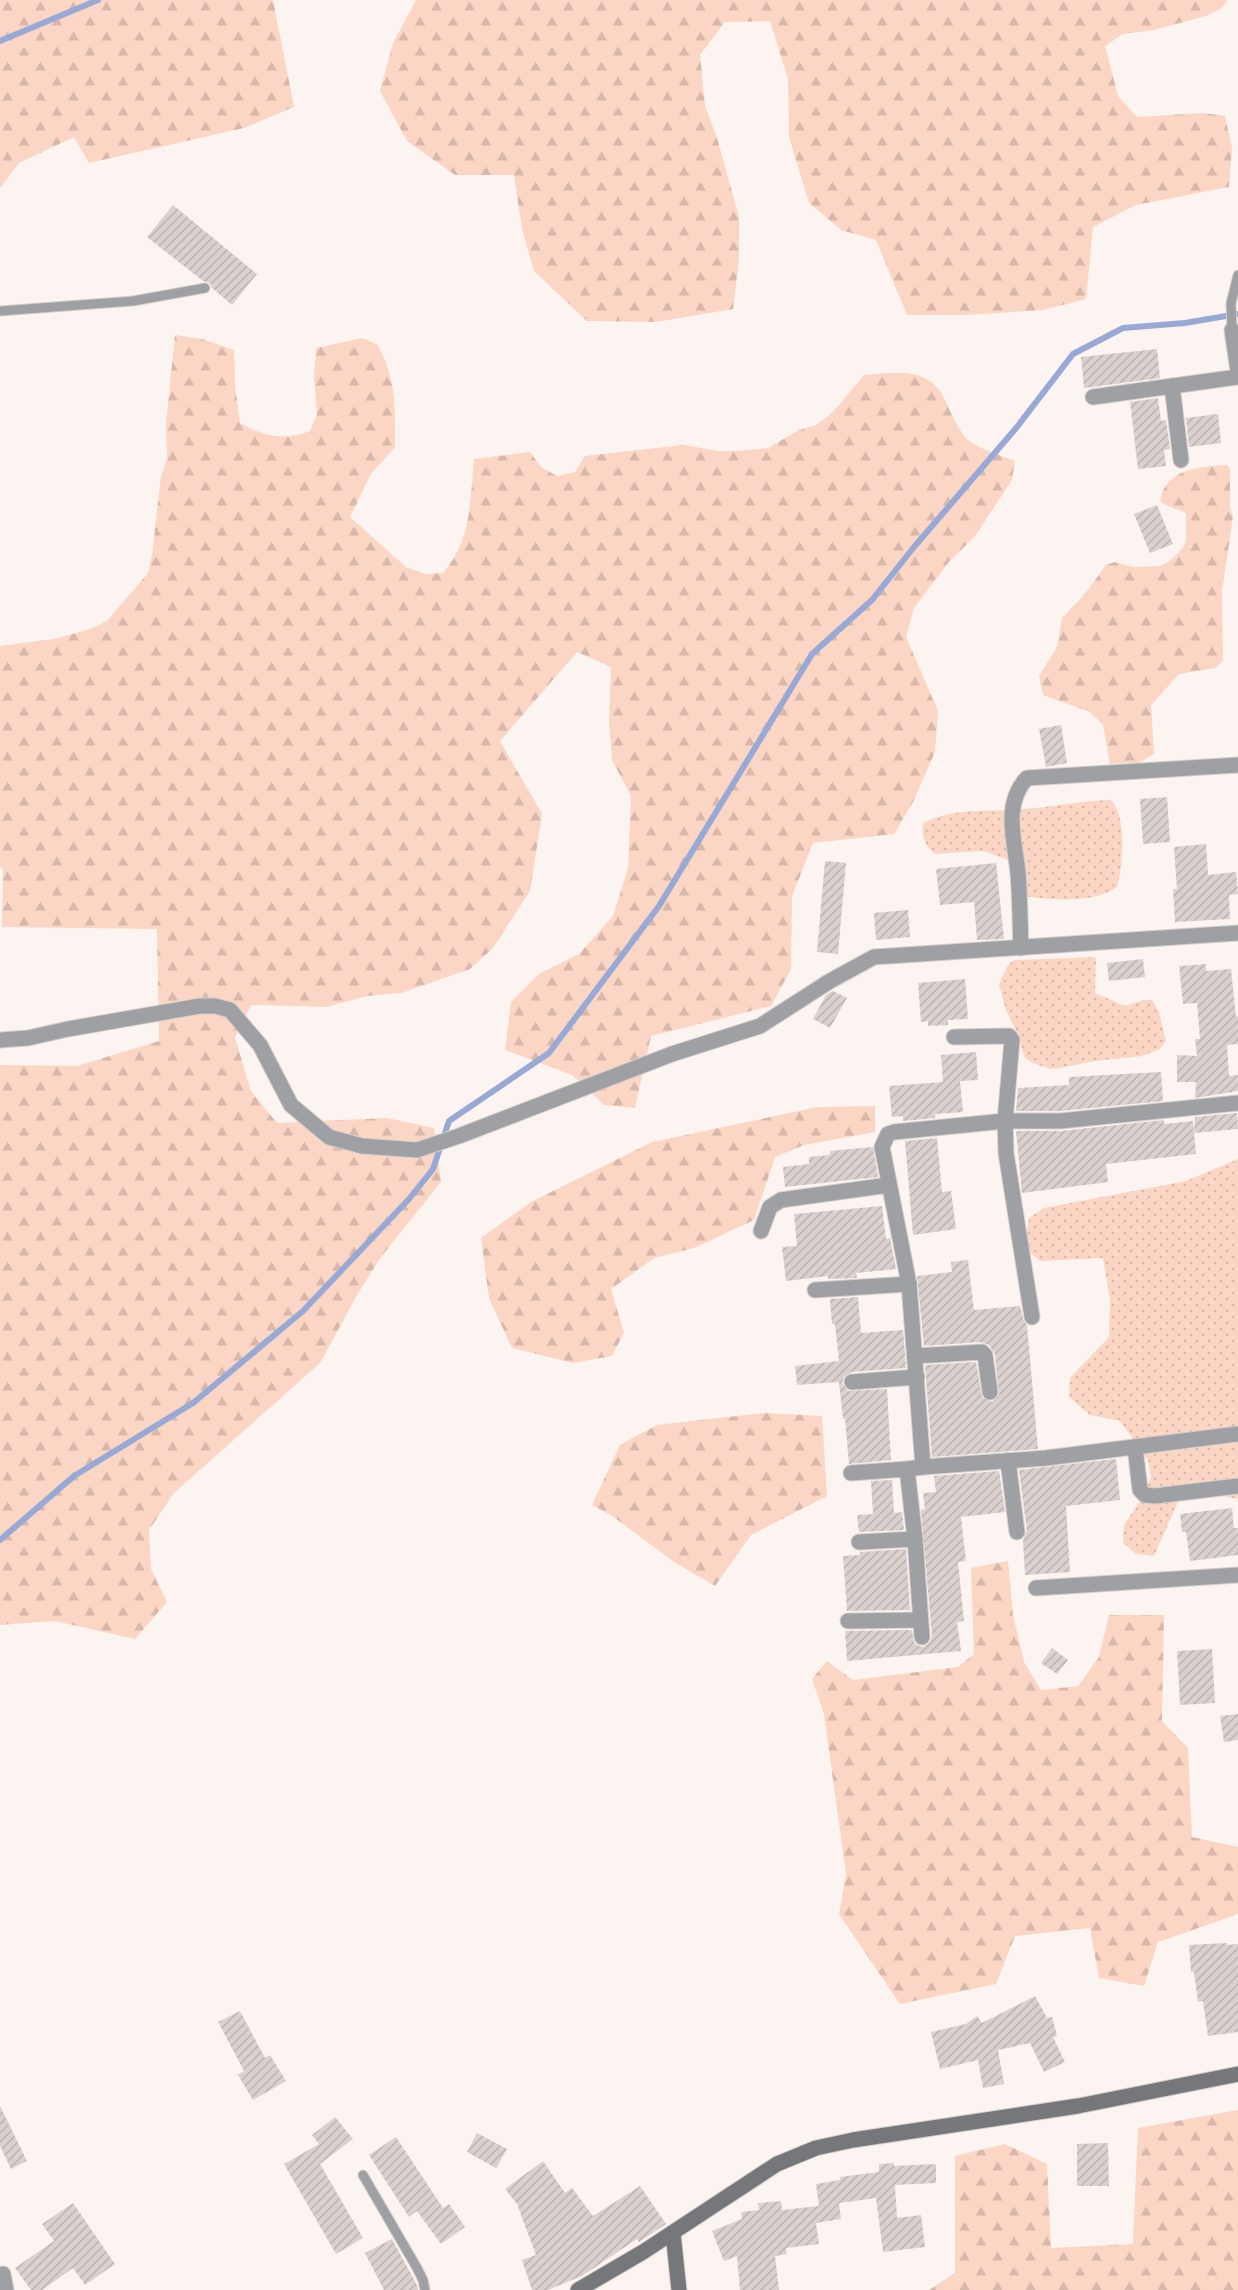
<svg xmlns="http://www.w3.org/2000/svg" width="1238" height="2290" font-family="'Asap Condensed',sans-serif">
<defs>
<pattern id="green-dots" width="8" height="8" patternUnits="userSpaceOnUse" patternTransform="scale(1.5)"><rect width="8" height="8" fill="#fbd6c5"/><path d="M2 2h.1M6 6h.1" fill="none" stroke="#d8b8aa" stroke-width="1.8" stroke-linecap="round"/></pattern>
<pattern id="forest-firs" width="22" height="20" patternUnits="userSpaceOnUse" patternTransform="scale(1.5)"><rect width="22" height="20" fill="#fbd6c5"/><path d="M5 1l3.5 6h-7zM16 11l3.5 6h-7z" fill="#d8b8aa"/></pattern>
<pattern id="building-hatch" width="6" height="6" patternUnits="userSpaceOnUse" patternTransform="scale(1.5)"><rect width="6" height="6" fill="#dad1ce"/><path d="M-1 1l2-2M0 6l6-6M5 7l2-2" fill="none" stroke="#bcb4b2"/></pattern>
</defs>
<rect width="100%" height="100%" fill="#fcf4f0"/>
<g fill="url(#green-dots)">
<path d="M1111 800C1127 816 1123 866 1117 887 1092 905 1050 899 1021 896L1011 861 984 851 935 854C925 846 921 835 923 823 953 807 990 812 1023 809 1053 807 1081 801 1111 800Z"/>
<polygon points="1096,957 1095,993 1125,1006 1143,1000 1152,1000 1159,1012 1166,1041 1160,1049 1142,1056 1095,1061 1059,1068 1050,1069 1033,1063 1025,1058 1014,1026 1006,1011 999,984 1008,965 1014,960"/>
<polygon points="1238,1159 1238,1499 1213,1494 1184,1495 1178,1502 1154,1556 1136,1554 1123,1543 1124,1525 1144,1495 1151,1477 1148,1460 1120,1421 1090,1415 1069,1397 1070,1378 1109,1337 1110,1300 1103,1258 1041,1261 1030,1253 1026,1236 1029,1218 1044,1208 1186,1181"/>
</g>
<g fill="url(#forest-firs)">
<polygon points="0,0 273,0 294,107 244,128 89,163 74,137 19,163 0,188"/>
<polygon points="416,0 1228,0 1222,8 1206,16 1154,30 1123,34 1105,46 1118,96 1137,117 1203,113 1225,116 1232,147 1229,187 1136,205 1093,227 1086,299 1043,310 967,315 907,315 876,240 841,230 809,203 789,137 788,79 770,21 725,22 700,55 705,106 717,138 739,217 739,259 733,309 656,322 587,321 534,271 522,229 514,175 455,175 407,141 380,91 393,43"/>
<path d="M175 335 202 339 234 350 235 385 240 423C265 437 283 441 310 431L317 414 314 378 316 348 362 338 378 345C397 383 395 406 395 447L371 474 350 517 406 567 425 574 443 573C472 540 470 500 474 459L530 452 541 467 557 476 575 472 585 456 683 445 719 451H738L768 448 799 430 816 425 832 413 864 375C898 372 932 366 947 404 952 415 959 432 968 440 977 448 1002 456 1015 461L1012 480 975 536 948 563 914 608 906 637 938 711 935 752 913 802 894 834 813 843 792 896 791 969 771 1006 651 1036 635 1108 604 1105 572 1075 505 1050 511 1002 539 974 579 954 613 916 628 868 631 796 612 760 609 722 611 667 577 652 500 741 542 814 530 891 492 949 470 969 401 993 367 996 326 1007 251 1005 235 1038 251 1091 277 1123 387 1118 434 1128 441 1182 381 1257 357 1295 320 1363 174 1493 149 1530 151 1569 167 1602 135 1639 55 1621 0 1625V1065L77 1066 159 1041 157 929 2 927 3 868 0 867V646L54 639 91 629 107 621 148 573 152 555 161 476 167 459 166 423Z"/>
<path d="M1227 465 1230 468V507L1233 516 1222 592 1223 661 1215 668 1179 674 1151 705 1154 754 1138 763 1110 764 1103 725 1090 712 1043 695 1039 676 1057 647 1062 618 1084 595 1106 565 1115 562 1133 567 1160 566 1168 562 1182 549 1186 541V513C1177 508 1168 508 1160 501 1166 468 1199 467 1227 465Z"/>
<polygon points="875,1106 875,1132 804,1145 775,1157 754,1220 694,1248 654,1258 611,1289 624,1333 612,1356 573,1363 512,1348 489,1298 481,1238 531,1202 652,1142 818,1107"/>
<polygon points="765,1413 822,1416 827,1496 751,1535 715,1586 674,1562 611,1515 592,1505 620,1445 657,1425"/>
<polygon points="1008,1561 1013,1615 1024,1662 1041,1690 1078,1686 1099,1657 1109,1615 1164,1615 1162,1721 1188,1748 1192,1837 1238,1847 1238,1913 1233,1916 1158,1942 1144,1986 1099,1978 1090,1928 1015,1936 996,1984 900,2004 839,1914 846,1874 824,1714 812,1679 827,1661 853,1680 958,1667 974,1654 971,1568"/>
<polygon points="1238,2110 1238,2290 929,2290 955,2273 955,2156 1005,2144 1047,2164 1051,2248 1133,2244 1138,2128"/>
</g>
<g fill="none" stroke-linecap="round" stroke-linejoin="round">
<g stroke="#98a9d6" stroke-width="6">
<polyline points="0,41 98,0"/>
<polyline points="0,1540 74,1476 193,1403 303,1311 409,1199 433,1169 449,1121 549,1053 659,906 812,654 872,600 914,547 1017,427 1073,354 1123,328 1185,323 1238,314"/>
</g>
</g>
<g fill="url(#building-hatch)">
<polygon points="173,205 257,274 232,305 212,288 210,283 203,281 147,237"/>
<polygon points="1157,349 1160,378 1084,388 1081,357"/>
<polygon points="1158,398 1161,421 1166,420 1170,449 1164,450 1166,466 1138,469 1130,402"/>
<polygon points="1218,414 1221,443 1189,447 1186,418"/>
<polygon points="1157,505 1173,544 1150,553 1134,514"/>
<polygon points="1061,725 1067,763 1046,767 1039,729"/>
<polygon points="1167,797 1170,842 1143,844 1140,799"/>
<polygon points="1206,844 1208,875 1236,872 1238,894 1229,895 1230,919 1175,922 1173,889 1177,889 1174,847"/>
<polygon points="825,861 846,863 838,954 817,952"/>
<polygon points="996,863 1004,939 977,940 974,902 940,905 936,869"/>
<polygon points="908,910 910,937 876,940 874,913"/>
<polygon points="1143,959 1145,977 1109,981 1107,963"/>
<polygon points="1206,964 1206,971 1231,969 1236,1017 1238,1016 1238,1044 1227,1045 1229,1076 1238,1075 1238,1091 1195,1098 1196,1082 1177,1082 1177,1055 1197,1056 1195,1039 1200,1039 1197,1003 1183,1004 1179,966"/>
<polygon points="965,979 968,1019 948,1020 948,1025 928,1026 928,1021 921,1022 918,983"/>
<polygon points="833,991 847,998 830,1028 813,1019 826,995"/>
<polygon points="976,1052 978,1080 960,1081 963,1112 935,1114 935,1118 903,1121 903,1116 892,1117 889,1086 943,1082 941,1055"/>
<polygon points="1161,1072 1163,1101 1060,1111 1016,1111 1018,1088 1069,1085 1069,1077"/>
<polygon points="1237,1113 1238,1129 1194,1133 1196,1154 1106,1164 1108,1182 1022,1193 1016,1131 1061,1131 1164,1120 1164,1124 1193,1121 1194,1133 1195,1117"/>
<polygon points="937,1138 942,1192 951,1191 956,1229 913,1235 905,1141"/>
<polygon points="873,1147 878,1177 785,1187 783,1167 809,1164 809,1157 830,1155 830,1151"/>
<polygon points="882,1206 886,1239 890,1238 896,1269 856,1273 857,1278 828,1279 828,1276 786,1281 782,1247 797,1246 794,1214"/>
<polygon points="968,1260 974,1310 1020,1306 1023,1319 1027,1325 1038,1449 932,1457 925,1365 976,1362 982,1397 992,1402 999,1395 995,1354 989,1345 981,1342 924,1346 917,1276 952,1272 951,1262"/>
<polygon points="858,1297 861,1333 903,1330 906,1368 851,1372 844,1377 842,1383 848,1391 887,1389 891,1460 849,1464 845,1419 843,1419 839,1382 797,1385 795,1366 839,1361 835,1324 832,1324 830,1299"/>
<polygon points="1116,1459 1120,1500 1066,1506 1070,1572 1025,1575 1023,1540 1027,1531 1019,1470"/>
<polygon points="999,1471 1005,1512 961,1517 966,1561 958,1562 964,1621 957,1622 961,1651 847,1661 845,1631 912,1630 914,1642 917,1645 923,1647 930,1642 932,1636 921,1510 925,1509 923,1493 936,1492 934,1476"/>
<polygon points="892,1480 894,1513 902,1512 904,1530 859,1532 857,1515 873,1514 871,1481"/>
<polygon points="1232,1508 1234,1528 1238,1528 1238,1555 1190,1561 1186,1532 1182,1532 1180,1514"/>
<polygon points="906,1549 910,1610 847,1611 843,1556 860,1555 860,1552"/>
<polygon points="1052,1648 1068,1660 1057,1674 1041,1663"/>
<polygon points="1212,1649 1215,1703 1180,1705 1177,1651"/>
<polygon points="1238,1714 1238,1740 1224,1742 1220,1716"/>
<polygon points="1227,1943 1227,1945 1238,1944 1238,2032 1208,2036 1203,2001 1198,2002 1194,1972 1191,1972 1189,1945"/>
<polygon points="1035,1996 1047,2018 1052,2017 1057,2036 1053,2037 1065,2062 1044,2072 1030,2043 998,2050 1004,2084 983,2088 978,2060 940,2069 931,2032 966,2024 977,2016 982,2023"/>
<polygon points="240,2011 265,2058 270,2055 286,2081 253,2100 238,2075 244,2071 218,2022"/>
<polygon points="0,2106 27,2161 11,2169 0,2146"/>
<polygon points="335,2117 353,2139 320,2164 363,2238 336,2254 284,2164 319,2144 312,2135"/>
<polygon points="477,2133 507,2149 496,2168 467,2152"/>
<polygon points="396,2137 443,2208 449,2204 465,2227 441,2244 417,2211 409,2217 369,2155"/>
<polygon points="1108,2143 1109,2186 1077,2186 1077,2144"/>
<polygon points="543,2161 565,2193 572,2188 593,2216 640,2186 666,2224 639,2242 637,2239 582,2276 548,2290 532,2290 522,2260 536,2255 517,2204 505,2189"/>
<polygon points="894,2163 894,2166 936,2164 936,2183 895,2185 897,2218 921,2215 925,2247 883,2252 876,2198 839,2203 841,2219 816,2223 819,2244 786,2248 787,2254 775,2256 779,2290 740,2290 737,2256 724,2261 712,2231 742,2219 741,2212 759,2210 758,2203 781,2201 782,2210 819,2206 816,2184 840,2180 840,2177 879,2172 879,2164"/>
<polygon points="73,2203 115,2264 85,2285 73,2268 42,2290 31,2290 15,2268 54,2241 42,2224"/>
<polygon points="392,2239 418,2287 418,2290 384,2290 365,2253"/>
</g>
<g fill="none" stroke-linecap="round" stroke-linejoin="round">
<defs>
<g id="lane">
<polyline points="0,311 133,301 205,288"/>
<polyline points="1232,330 1231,303 1238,275"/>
<polyline points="363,2175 417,2268 423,2280 425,2290"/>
</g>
<g id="street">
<polyline points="1232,330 1238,371"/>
<polyline points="1172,386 1181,460"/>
<polyline points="1093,397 1238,377"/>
<path d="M1021 948C1020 923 1020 898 1018 873 1015 842 1002 804 1027 778L1238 765"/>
<polyline points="954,1037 1009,1036 1012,1040 1005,1121 1006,1153 1032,1317"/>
<polyline points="0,1040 28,1038 68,1029 200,1006 215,1006 230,1010 260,1045 291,1105 329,1137 362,1146 417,1150 459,1136 672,1054 760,1026 830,981 874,957 1238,933"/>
<polyline points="1238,1103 1060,1121 1005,1121 894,1132 888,1134 882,1147 909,1284 923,1467 1046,1458 1238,1434"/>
<polyline points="761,1231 770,1207 781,1200 889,1185"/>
<polyline points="815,1290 909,1284"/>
<polyline points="915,1356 982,1352 985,1355 990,1392"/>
<polyline points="852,1382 917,1377"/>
<polyline points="1135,1447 1140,1490 1145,1495 1155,1496 1238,1486"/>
<polyline points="1008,1461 1017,1532"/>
<polyline points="851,1473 907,1469"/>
<polyline points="859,1542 915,1539"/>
<polyline points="1036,1588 1238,1575"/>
<polyline points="848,1621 920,1620"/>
<polyline points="922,1637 915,1539 907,1469 923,1467"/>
<polyline points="3,2274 6,2290"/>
</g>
<g id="secondary">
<polyline points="673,2233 679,2290"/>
<polyline points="578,2290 643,2252 777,2164 816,2148 853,2140 1078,2106 1238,2074"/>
</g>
</defs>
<use href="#lane" stroke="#d6cfcb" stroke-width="11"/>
<use href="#street" stroke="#d6cfcb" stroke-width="17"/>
<use href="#secondary" stroke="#d6cfcb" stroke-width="17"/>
<use href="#lane" stroke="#9fa0a3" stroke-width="9"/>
<use href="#street" stroke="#9fa0a3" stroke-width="15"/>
<use href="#secondary" stroke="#75777b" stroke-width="15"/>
</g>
</svg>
